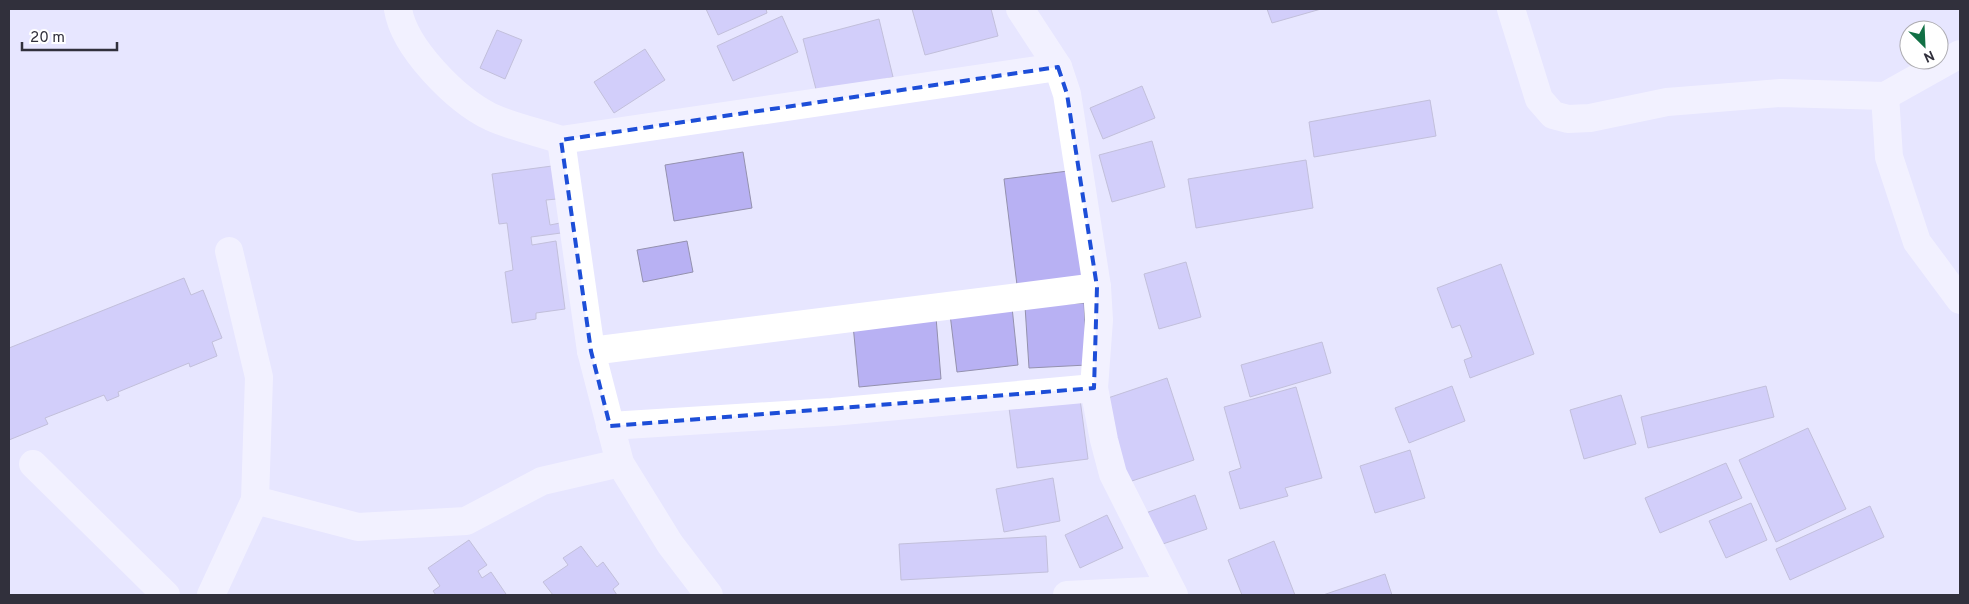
<svg xmlns="http://www.w3.org/2000/svg" width="1969" height="604" font-family="Overpass,sans-serif">
<rect width="100%" height="100%" fill="#e7e6ff"/>
<g fill="#b8b1f3" stroke="#9491ae">
<polygon points="706,9 766,9 767,13 718,35"/>
<polygon points="912,9 991,9 998,36 925,55"/>
<polygon points="1267,9 1321,9 1272,23"/>
<polygon points="782,16 798,52 733,81 717,46"/>
<polygon points="879,19 893,77 818,97 803,39"/>
<polygon points="497,30 522,40 505,79 480,68"/>
<polygon points="645,49 665,80 614,113 594,82"/>
<polygon points="1142,86 1155,118 1103,139 1090,108"/>
<polygon points="1430,100 1436,136 1314,157 1309,122"/>
<polygon points="1152,141 1165,187 1112,202 1099,155"/>
<polygon points="743,152 752,208 674,221 665,165"/>
<polygon points="1306,160 1313,208 1196,228 1188,179"/>
<polygon points="552,166 557,199 546,200 550,225 560,223 561,233 531,237 532,245 556,241 565,309 536,313 536,319 512,323 505,272 513,270 507,223 499,224 492,174"/>
<polygon points="1076,170 1088,277 1017,285 1004,179"/>
<polygon points="687,241 693,272 643,282 637,250"/>
<polygon points="1186,262 1201,317 1159,329 1144,274"/>
<polygon points="1501,264 1534,354 1470,378 1464,360 1472,357 1460,325 1452,328 1437,288"/>
<polygon points="184,278 191,295 203,290 222,338 212,342 217,356 190,367 189,363 118,392 119,396 107,401 104,395 45,418 48,424 9,440 9,348"/>
<polygon points="1084,303 1087,365 1029,368 1025,306"/>
<polygon points="1012,307 1018,365 957,372 950,314"/>
<polygon points="936,317 941,379 859,387 853,325"/>
<polygon points="1322,342 1331,373 1250,397 1241,365"/>
<polygon points="1167,378 1194,460 1129,482 1102,400"/>
<polygon points="1452,386 1465,421 1409,443 1395,408"/>
<polygon points="1766,386 1774,417 1648,448 1641,417"/>
<polygon points="1296,387 1322,478 1285,488 1288,496 1240,509 1229,472 1241,468 1224,407"/>
<polygon points="1621,395 1636,444 1584,459 1570,410"/>
<polygon points="1080,399 1088,459 1017,468 1009,408"/>
<polygon points="1808,428 1846,509 1776,542 1739,460"/>
<polygon points="1410,450 1425,498 1375,513 1360,466"/>
<polygon points="1726,463 1742,498 1660,533 1645,498"/>
<polygon points="1053,478 1060,521 1004,532 996,489"/>
<polygon points="1195,495 1207,529 1154,547 1143,514"/>
<polygon points="1751,503 1767,540 1726,558 1709,521"/>
<polygon points="1870,506 1884,537 1790,580 1776,549"/>
<polygon points="1107,515 1123,548 1080,568 1065,535"/>
<polygon points="1046,536 1048,572 901,580 899,544"/>
<polygon points="469,540 487,565 478,571 482,578 491,572 506,594 504,595 436,595 433,591 440,586 428,568"/>
<polygon points="1274,541 1295,595 1242,595 1228,560"/>
<polygon points="581,546 597,567 603,562 619,584 613,589 617,595 553,595 543,582 568,565 563,558"/>
<polygon points="1385,574 1392,595 1323,595"/>
</g>
<g fill="none" stroke-linecap="round" stroke-linejoin="round">
<g stroke="#fff" stroke-width="28">
<path d="M398 9C404 48 456 100 491 117 513 127 538 132 561 140L591 351 620 463 670 544 709 595"/>
<polyline points="1020,9 1058,67"/>
<polyline points="1511,9 1539,99 1553,115 1568,119 1590,118 1667,102 1781,93 1885,96 1960,54"/>
<polyline points="1885,96 1889,157 1917,242 1960,300"/>
<polyline points="561,140 1058,67 1067,94 1097,287 1099,320 1094,388 1104,440 1113,474 1174,595"/>
<polyline points="591,351 1097,287"/>
<polyline points="610,426 832,412 1094,388"/>
<polyline points="33,464 166,595"/>
<polyline points="255,500 358,527 466,521 542,481 620,463"/>
<polyline points="211,595 255,500 259,377 229,251"/>
<polyline points="1067,595 1171,590"/>
</g>
</g>
<path d="M0 0H1969V604H0ZM1058 67 1067 94 1097 287 1094 388 610 426 591 351 561 140Z" fill="#e7e6ff" fill-opacity=".55" fill-rule="evenodd"/>
<path fill="none" stroke="#1d4ed8" stroke-width="4" stroke-dasharray="10 6" stroke-linejoin="round" d="M1058 67 1067 94 1097 287 1094 388 610 426 591 351 561 140Z"/>
<rect width="1969" height="604" fill="none" stroke="#31303c" stroke-width="20"/>
<g transform="translate(1924 45) rotate(156)"><circle r="24" fill="#ffffff" stroke="#adacb1"/>
<path d="M0-4L9 19L0 12L-9 19Z" fill="#117045"/>
<text y="-8" font-size="14" font-weight="bold" text-anchor="middle" fill="#31303c">N</text>
</g>
<path d="M22 42v8h95v-8" fill="none" stroke="#31303c" stroke-width="2.5"/>
<text x="30" y="42" font-size="15" fill="#31303c" stroke="#ffffff" stroke-width="4" paint-order="stroke">20 m</text>
</svg>
